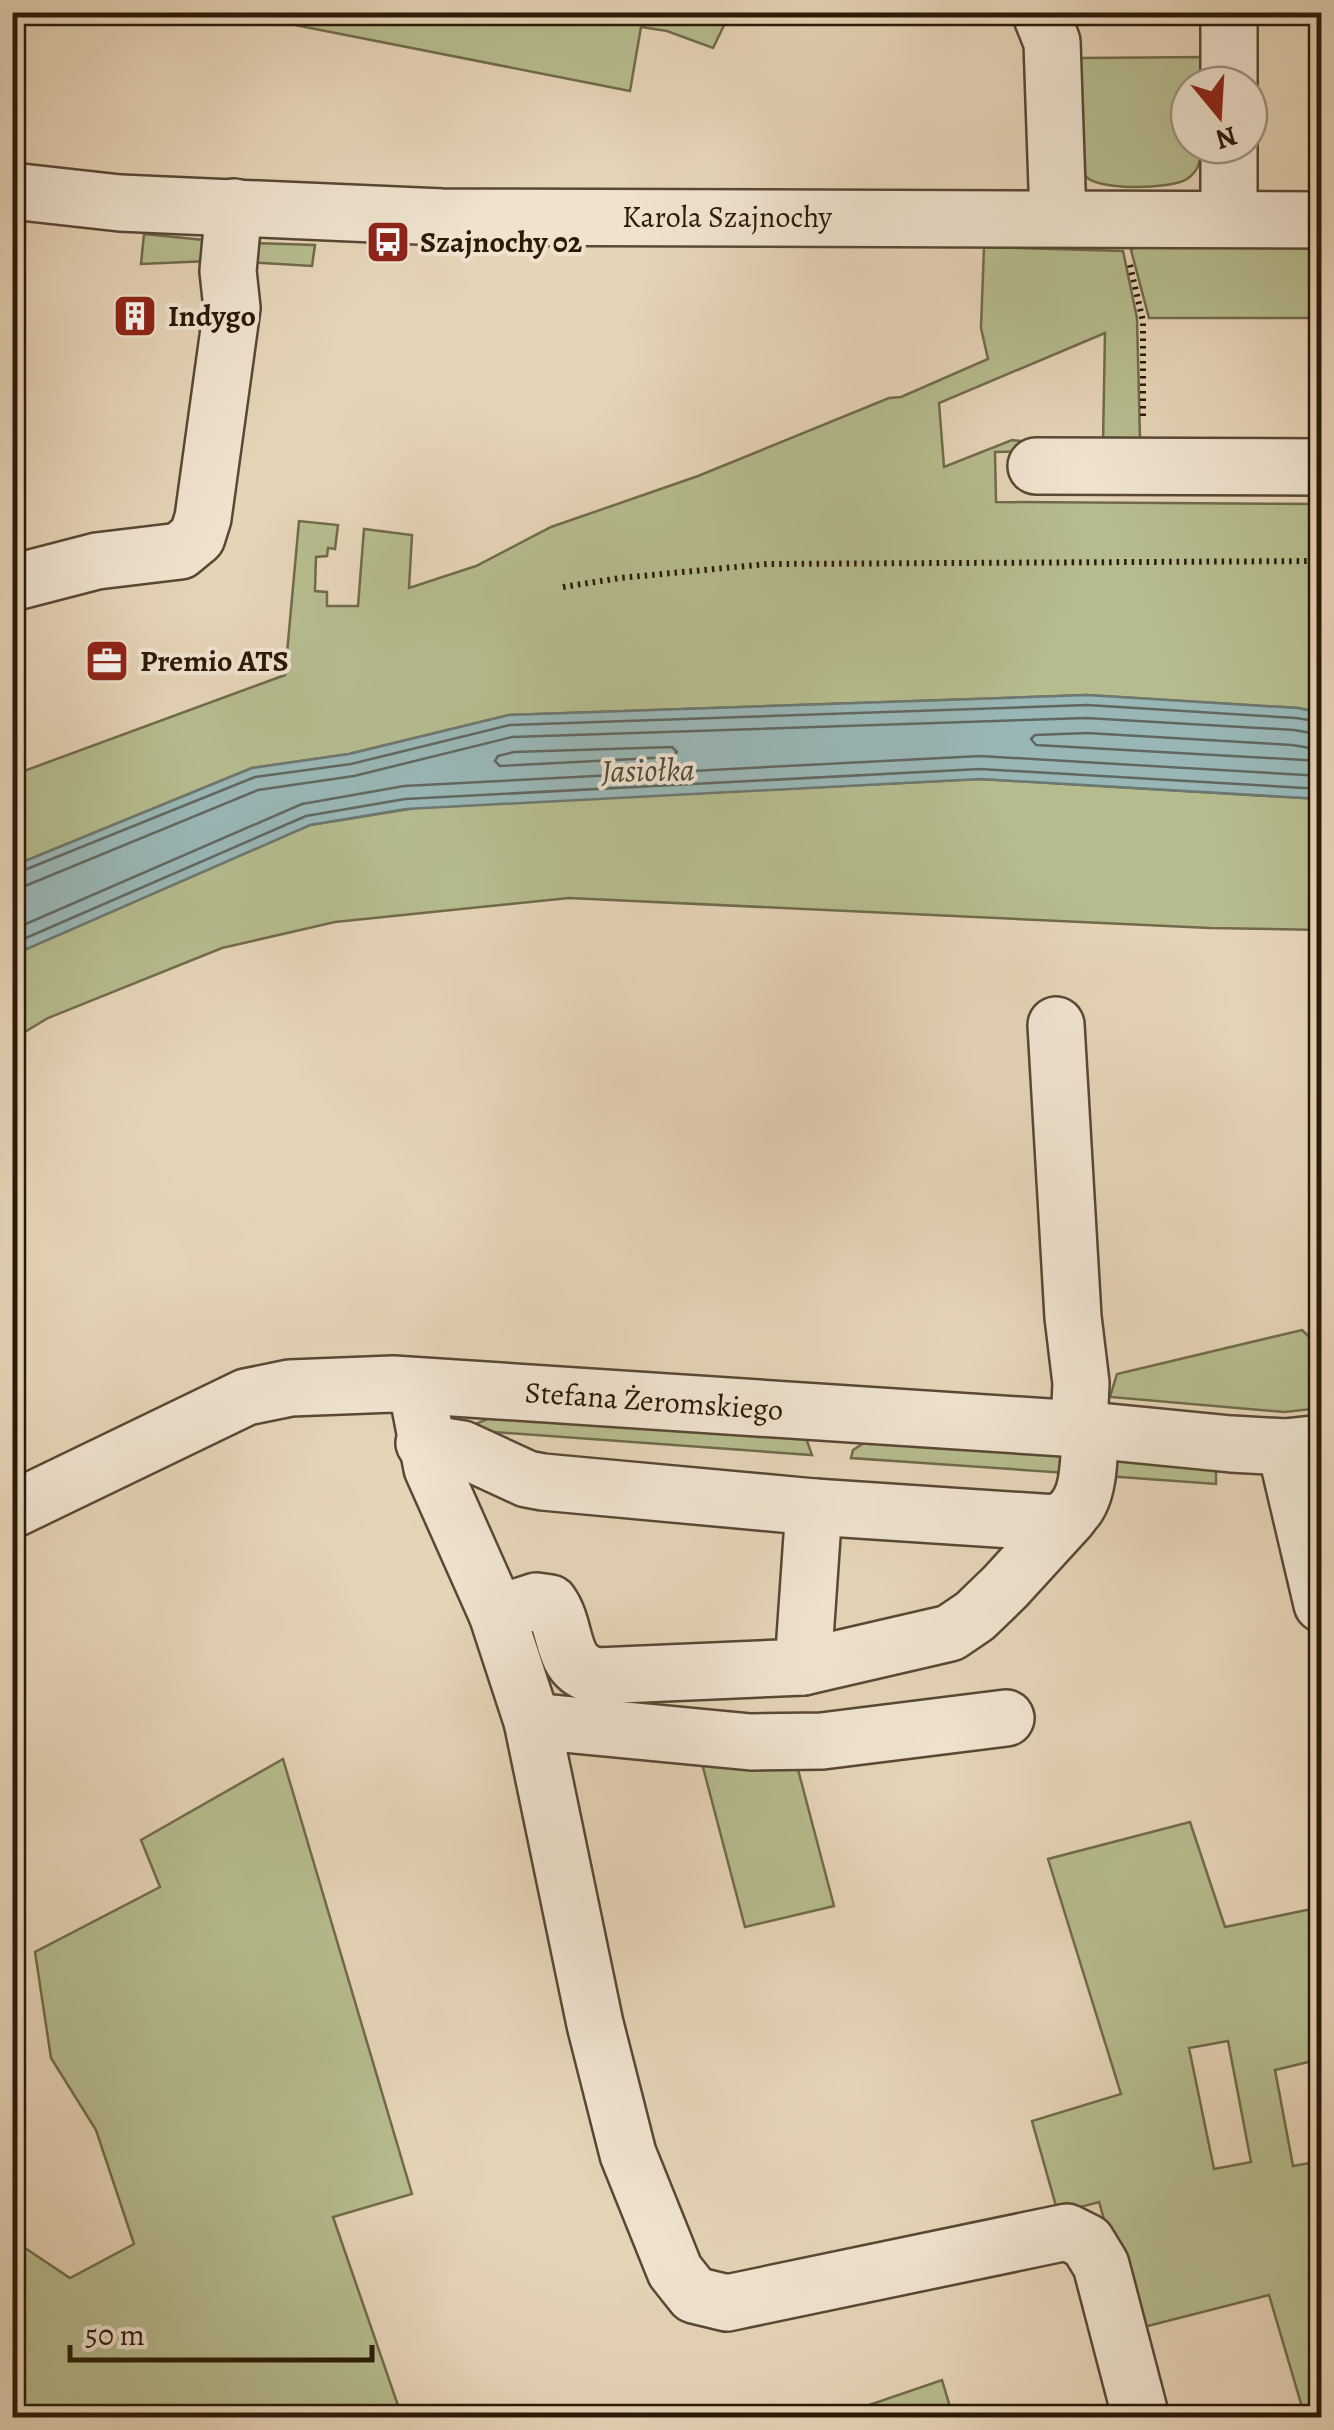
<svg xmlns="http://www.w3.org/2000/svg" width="1334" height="2430" font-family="Alegreya,serif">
<rect width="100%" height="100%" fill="#e6d4b7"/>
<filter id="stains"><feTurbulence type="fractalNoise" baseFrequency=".002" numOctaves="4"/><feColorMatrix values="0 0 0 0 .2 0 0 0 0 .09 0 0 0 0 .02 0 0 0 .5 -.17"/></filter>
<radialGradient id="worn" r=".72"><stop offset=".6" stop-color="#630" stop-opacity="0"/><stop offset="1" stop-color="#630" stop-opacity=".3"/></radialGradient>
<g fill="#b6bc8e" stroke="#706b4b" stroke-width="2.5" fill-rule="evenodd">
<polygon points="297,13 513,12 533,19 563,12 730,13 713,48 667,31 641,27 630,91 295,25"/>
<path d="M1203 57V85H1189V145H1201C1201 159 1200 170 1187 179 1173 189 1092 192 1084 174 1075 153 1080 84 1081 58Z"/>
<polygon points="144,234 204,240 209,261 141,264"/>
<polygon points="253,243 315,245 312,266 245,262"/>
<polygon points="1136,246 1321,247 1321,318 1149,318 1131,250"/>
<polygon points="984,247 1123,251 1137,318 1140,438 1194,439 1103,442 1105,333 939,403 944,467 1012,440 1021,441 1032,451 995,452 996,502 1321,504 1321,713 1298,708 1087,695 509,715 349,754 252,768 13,866 13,775 285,675 299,521 338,525 335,549 328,548 327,556 316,557 315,591 327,592 327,606 358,606 364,529 412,535 409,588 476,566 551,527 698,476 889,398 901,397 988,359 981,328"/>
<polygon points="980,779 1321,799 1321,930 1210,928 569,898 335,922 222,948 48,1018 13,1039 12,955 310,825 422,807"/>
<polygon points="1302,1330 1321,1348 1321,1408 1285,1412 1110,1397 1117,1374"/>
<polygon points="492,1417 806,1438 812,1455 480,1431 473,1425"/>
<polygon points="867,1441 1077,1456 1081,1474 851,1458 853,1450"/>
<polygon points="1110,1458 1216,1467 1216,1484 1107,1476"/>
<polygon points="699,1752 795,1758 834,1906 745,1927"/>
<polygon points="283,1759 412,2194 333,2217 402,2417 13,2417 13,2240 70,2278 134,2244 96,2130 51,2058 35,1952 160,1887 141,1840"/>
<path d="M1190 1822 1225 1927 1321 1907V2059L1275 2070 1293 2166 1321 2161V2417H1305L1269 2295 1136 2329 1099 2202 1058 2213 1032 2121 1121 2094 1048 1859ZM1228 2041 1251 2162 1214 2169 1189 2048Z"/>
<polygon points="942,2380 953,2417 834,2417"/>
</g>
<polygon fill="#99b7b7" stroke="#6d7871" stroke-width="2.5" points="1087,695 1298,708 1321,713 1321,799 980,779 406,809 310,825 13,955 13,866 252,768 349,754 509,715"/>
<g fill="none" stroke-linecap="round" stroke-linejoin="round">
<g stroke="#626860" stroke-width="2.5">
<polygon points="672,747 677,752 672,757 500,766 495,761 498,756 514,752"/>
<polyline points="1322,750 1292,745 1087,733 1035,735 1031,739 1036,745 1322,761"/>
<polyline points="12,875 255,777 351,764 510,725 1087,705 1296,718 1322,722"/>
<polyline points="12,887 25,886 258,790 354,776 512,737 1086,718 1294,730 1322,735"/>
<polyline points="12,930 302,804 404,786 980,756 1322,776"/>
<polyline points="12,944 306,816 405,799 980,769 1322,789"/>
</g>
<defs>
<g id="minor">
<polyline points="1040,12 1052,42 1058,217"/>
<polyline points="1229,85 1229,12"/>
<polyline points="12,191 120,203 442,217 1322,220"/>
<polyline points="1229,218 1229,145"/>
<polyline points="1036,466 1322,467"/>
<polyline points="12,583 97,561 180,551 197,537 203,518 232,308 228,271 234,207"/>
<polyline points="1056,1025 1073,1317 1081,1383 1079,1429"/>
<polyline points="416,1386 432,1468 497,1614 532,1721 595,2024 628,2154 675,2271 694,2295 727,2303 1067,2232 1087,2242 1101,2265 1141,2418"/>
<path d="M424 1443 462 1449 527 1479 543 1482 814 1507 803 1667 597 1676C558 1668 569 1629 550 1603L536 1601 497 1614"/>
<polyline points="1285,1447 1322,1604"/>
<path d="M814 1507 1056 1523C1093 1509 1087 1463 1091 1430"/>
<polyline points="12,1510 246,1397 290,1388 393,1384 1079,1429 1231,1444 1285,1447 1322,1443"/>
<polyline points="803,1667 950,1633 975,1616 1005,1587 1069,1517"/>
<polyline points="532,1721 751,1742 822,1741 1006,1718"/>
</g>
</defs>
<use href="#minor" stroke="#594834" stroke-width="60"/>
<g stroke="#2a1a08" stroke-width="6" stroke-dasharray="2.5 5" stroke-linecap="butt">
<polyline points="1130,265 1143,321 1143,421"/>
<polyline points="563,587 620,578 767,564 1322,561"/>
</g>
<use href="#minor" stroke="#efe3d0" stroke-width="55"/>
</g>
<defs>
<symbol id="bus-square" viewBox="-11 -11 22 22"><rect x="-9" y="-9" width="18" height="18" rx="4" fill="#8f2418" stroke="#efe3d0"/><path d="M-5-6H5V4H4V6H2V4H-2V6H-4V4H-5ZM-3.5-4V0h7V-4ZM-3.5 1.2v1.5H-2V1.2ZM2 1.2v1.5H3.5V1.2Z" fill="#fff"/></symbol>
<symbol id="building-square" viewBox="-11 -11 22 22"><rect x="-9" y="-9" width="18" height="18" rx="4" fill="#8f2418" stroke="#efe3d0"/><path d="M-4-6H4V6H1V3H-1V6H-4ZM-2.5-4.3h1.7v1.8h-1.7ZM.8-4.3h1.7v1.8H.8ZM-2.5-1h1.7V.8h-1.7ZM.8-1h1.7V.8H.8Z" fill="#fff"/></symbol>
<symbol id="office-square" viewBox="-11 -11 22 22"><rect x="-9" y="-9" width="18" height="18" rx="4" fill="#8f2418" stroke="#efe3d0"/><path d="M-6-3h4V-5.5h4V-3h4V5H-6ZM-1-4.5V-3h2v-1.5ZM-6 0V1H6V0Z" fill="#fff"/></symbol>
</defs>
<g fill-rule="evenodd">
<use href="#bus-square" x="363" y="217" width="50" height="50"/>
<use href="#building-square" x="110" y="291" width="50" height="50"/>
<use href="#office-square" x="82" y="636" width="50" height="50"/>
</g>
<g text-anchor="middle" stroke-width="8" stroke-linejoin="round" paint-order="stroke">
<g font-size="30" fill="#2a1a08" stroke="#efe3d0">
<text x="727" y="227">Karola Szajnochy</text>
<text transform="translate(654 1401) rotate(4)" y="10">Stefana Żeromskiego</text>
</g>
<g font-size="30" font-weight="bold" fill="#2a1a08" stroke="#efe3d0" text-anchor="start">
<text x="420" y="252">Szajnochy 02</text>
<text x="168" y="326">Indygo</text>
<text x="140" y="671">Premio ATS</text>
</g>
<g font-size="32" font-style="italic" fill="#4b493d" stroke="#efe3d0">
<text transform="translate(648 770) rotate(-1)" y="11">Jasiołka</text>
</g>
</g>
<rect width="1334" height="2430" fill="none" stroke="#e6d4b7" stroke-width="50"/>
<rect x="15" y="15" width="1304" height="2400" fill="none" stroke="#2a1a08" stroke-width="5"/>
<rect x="25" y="25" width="1284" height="2380" fill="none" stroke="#2a1a08" stroke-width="2.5"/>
<g transform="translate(1219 115) rotate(162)"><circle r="48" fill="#efe3d0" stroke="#a09380" stroke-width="2.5"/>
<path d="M0-8L18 38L0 25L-18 38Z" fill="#8f2418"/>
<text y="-15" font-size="28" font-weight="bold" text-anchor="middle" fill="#2a1a08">N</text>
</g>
<path d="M70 2345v15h302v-15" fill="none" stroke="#2a1a08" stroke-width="5"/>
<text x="85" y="2345" font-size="30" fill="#2a1a08" stroke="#efe3d0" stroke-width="8" paint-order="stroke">50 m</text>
<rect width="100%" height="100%" filter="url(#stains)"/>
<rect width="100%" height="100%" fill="url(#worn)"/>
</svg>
